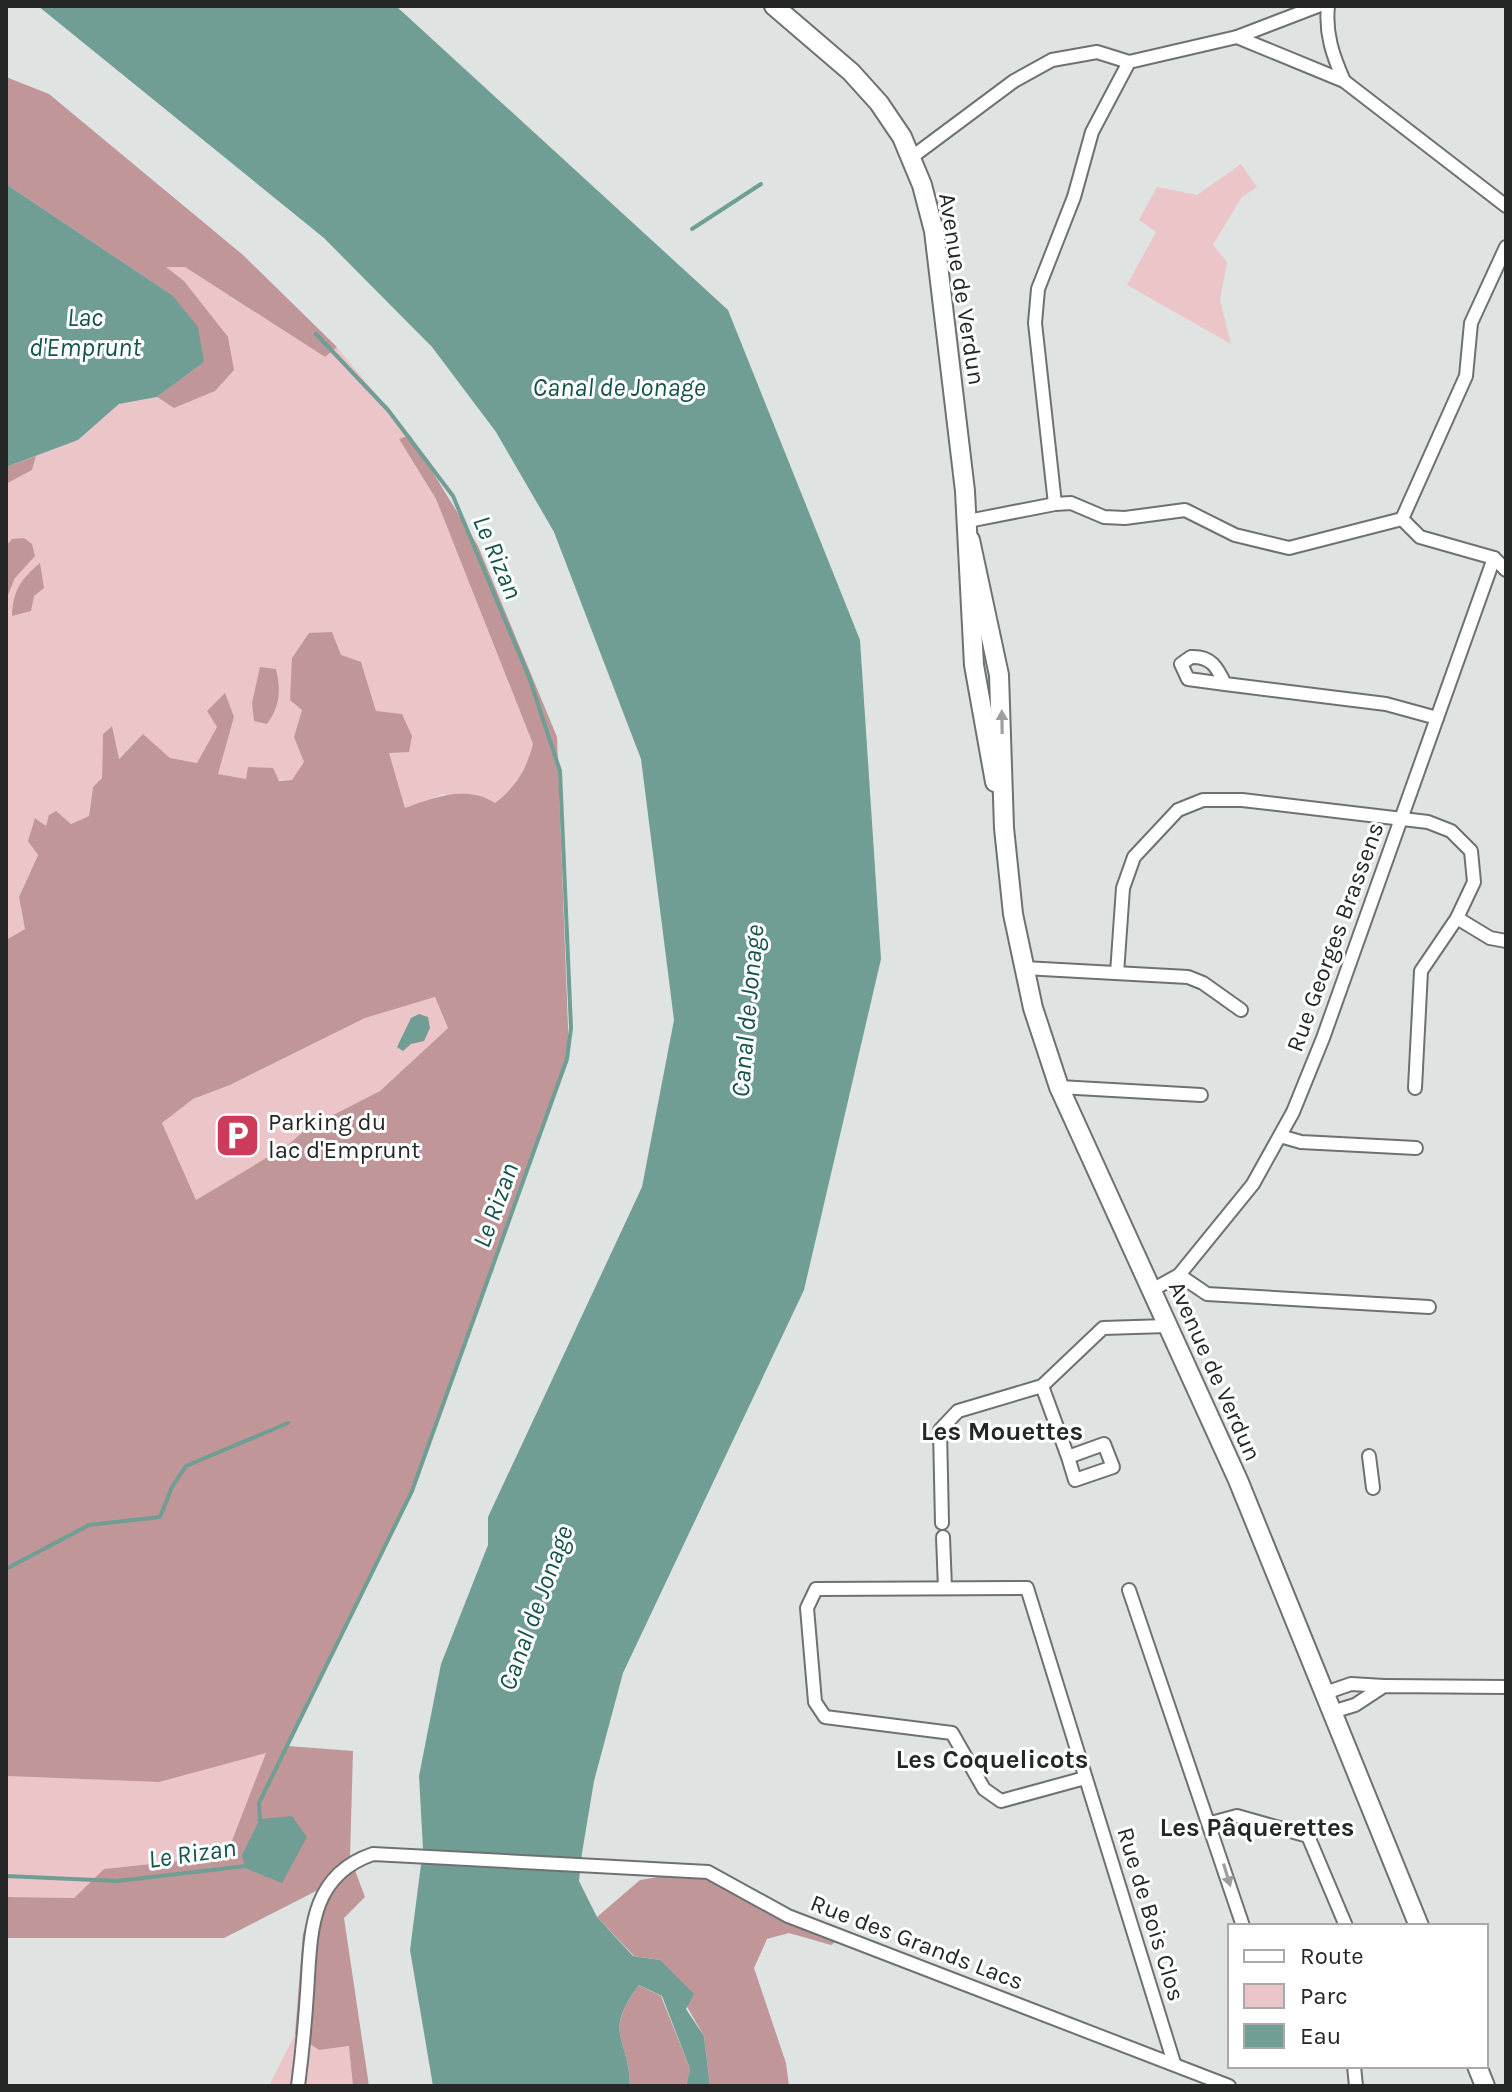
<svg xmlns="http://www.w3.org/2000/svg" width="1512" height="2092" font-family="Karla,sans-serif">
<rect width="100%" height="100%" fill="#dfe4e3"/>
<g fill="#ecc5c8">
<polygon points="1241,164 1257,187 1241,198 1213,245 1227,262 1220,300 1231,344 1127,285 1156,232 1139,220 1157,187 1197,195"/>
<path d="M164 267H185L325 357 337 347 410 435 399 439 436 499 533 744C526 770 516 787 495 803L443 794 405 808 361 662 302 710 294 737 305 762 292 780 247 779 217 774 234 717 217 727 197 763 170 758 143 734 118 759 111 726 103 734 102 778 93 787 89 816 71 824 46 827 36 818 38 854 19 897 25 929 6 940V600L15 578 6 546V484L32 470 36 456 78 440 119 404 157 397 175 408Z"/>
<polygon points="435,997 448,1028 380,1091 306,1129 288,1145 196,1200 162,1123 193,1099 230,1085 365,1018"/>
<polygon points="267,1752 226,1856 104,1869 74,1898 6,1897 6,1776 159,1782"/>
<polygon points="295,2034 319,2050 350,2046 353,2086 269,2086"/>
</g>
<g fill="#c09699" fill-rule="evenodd">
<polygon points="6,77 49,94 243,255 337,347 325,357 185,267 166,267 184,281 228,337 234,370 215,391 174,408 157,397 204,362 172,295 6,184"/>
<path d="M410 435 478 546 557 737 569 1053 412 1494 288 1746 353 1751 350 1857 365 1897 344 1918 369 2086H353L349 2046 319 2050 295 2034 303 1934 318 1890 224 1938H6V1897L74 1898 104 1869 226 1856 266 1753 159 1782 6 1776V940L25 929 19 897 38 855 28 841 35 818 46 826 49 815 56 811 71 824 89 816 93 787 102 778 103 734 112 726 119 759 143 734 170 758 197 763 217 727 207 711 225 693 234 717 218 774 246 779 248 767 273 768 279 781 292 780 304 762 294 737 302 710 290 700 292 658 309 633 332 632 341 655 361 662 376 711 402 714 412 736 409 752 389 753 405 808C434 797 467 785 495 803 516 787 526 770 533 744L436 499 399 439ZM435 997 448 1028 380 1091 306 1129 288 1145 196 1200 162 1123 193 1099 230 1085 365 1018Z"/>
<polygon points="36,456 32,470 6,484 6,467"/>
<polygon points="24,538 32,544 35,556 15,578 6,600 6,546 12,539"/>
<path d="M40 563 44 588 34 596 31 611 12 616C13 590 21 579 40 563Z"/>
<path d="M260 667 276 669C281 691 280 706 267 724L254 721 252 703Z"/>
<polygon points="670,1875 707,1879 784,1920 838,1940 831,1945 789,1933 767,1939 754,1968 786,2063 789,2086 710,2086 704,2036 660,1960 634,1956 597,1917 640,1880"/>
<path d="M639 1985 661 1996 690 2069 686 2086H630C629 2036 602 2036 639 1985Z"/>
</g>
<g fill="#709d94">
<path d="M38 6H396L728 310 860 640 881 959 804 1290 623 1673 594 1781 582 1853 579 1881 597 1917 633 1956 660 1960 694 1994 686 2009 704 2036 710 2086H686L690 2069 662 1996 639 1985C602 2035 629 2036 630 2086H433L410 1950 423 1849 419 1776 441 1664 488 1545V1517L642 1187 674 1020 641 759 554 532 496 432 432 347 324 238Z"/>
<polygon points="6,184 172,295 198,327 204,362 157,397 119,404 78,440 6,467"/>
<polygon points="419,1014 428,1017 430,1028 424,1041 411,1044 403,1051 397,1047 411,1018"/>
<polygon points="292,1816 307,1837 282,1883 245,1868 242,1855 260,1819"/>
</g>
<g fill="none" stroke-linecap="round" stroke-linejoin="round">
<g stroke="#709d94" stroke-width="4">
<polyline points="692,229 761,184"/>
<polyline points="6,1569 89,1525 160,1517 172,1487 186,1466 288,1423"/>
<polyline points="260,1822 259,1803 412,1491 567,1059 571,1028 560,771 529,677 453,496 388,410 316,334"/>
<polyline points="6,1876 117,1881 246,1866"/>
</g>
<defs>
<g id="street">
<path d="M1328 6C1325 34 1333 56 1344 81"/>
<polyline points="1237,37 1344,81 1506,206"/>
<polyline points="912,157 1014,81 1052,60 1097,52 1129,62 1237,37 1318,6"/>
<polyline points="1055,504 1035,323 1038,289 1074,197 1092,132 1129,62"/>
<polyline points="1402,519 1466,376 1471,323 1506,247"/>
<polyline points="968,521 1055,504 1071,503 1104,517 1125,518 1185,510 1235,535 1289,548 1402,519 1420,537 1494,558 1506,570"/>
<path d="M1225 684C1217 667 1211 656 1191 657L1181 664 1188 679 1225 684 1386 704 1437 718"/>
<polyline points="1457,918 1490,938 1506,941"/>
<polyline points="1024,968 1188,977 1203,983 1241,1010"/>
<polyline points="1117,973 1123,888 1134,857 1178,810 1203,800 1242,800 1428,822 1451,831 1471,851 1474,882 1457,918 1421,971 1415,1088"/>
<polyline points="1059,1087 1201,1095"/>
<polyline points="1280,1136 1301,1142 1416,1148"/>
<polyline points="1179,1275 1207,1294 1429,1307"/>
<polyline points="1152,1290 1179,1275 1253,1184 1293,1112 1323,1038 1494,558"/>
<polyline points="1042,1386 1068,1457 1104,1444 1113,1467 1075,1480 1068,1457"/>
<polyline points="1369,1456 1373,1488"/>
<polyline points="942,1523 940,1430 958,1411 1042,1386 1103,1328 1167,1326"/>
<polyline points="943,1537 945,1588"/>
<polyline points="1129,1590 1243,1926"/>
<polyline points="1325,1693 1351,1684 1384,1686"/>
<polyline points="1332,1712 1355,1705 1384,1686 1506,1687"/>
<polyline points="1085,1778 1001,1801 984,1789 952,1733 825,1717 815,1702 807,1608 816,1589 1027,1588 1174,2063"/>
<polyline points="1211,1823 1237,1816 1308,1836 1346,1926"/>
<polyline points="1354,2066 1356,2086"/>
<path d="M298 2086C302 2055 305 2024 307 1993 311 1935 308 1876 373 1854L708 1872 788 1916 1229 2086"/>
</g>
<g id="secondary">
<polyline points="774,6 851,72 879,103 902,137 922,185 934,231 965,491 974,665 995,782"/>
<polyline points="970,540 999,675 1004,828 1013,914 1033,1008 1059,1087 1238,1480 1419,1926"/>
<polyline points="1477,2066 1485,2086"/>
</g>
</defs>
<use href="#street" stroke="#6d7270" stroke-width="16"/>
<use href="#secondary" stroke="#6d7270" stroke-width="22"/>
<use href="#street" stroke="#fff" stroke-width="12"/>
<use href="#secondary" stroke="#fff" stroke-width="18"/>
</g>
<defs><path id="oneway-solid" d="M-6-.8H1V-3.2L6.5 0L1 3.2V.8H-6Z" transform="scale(2)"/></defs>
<g fill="#9d9e9d">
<use href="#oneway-solid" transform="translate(1002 722) rotate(-91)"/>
<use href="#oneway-solid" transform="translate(1227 1875) rotate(73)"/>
</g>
<defs>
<symbol id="parking-square" viewBox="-11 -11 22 22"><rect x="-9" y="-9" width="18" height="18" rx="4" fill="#cc3c5a" stroke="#fff"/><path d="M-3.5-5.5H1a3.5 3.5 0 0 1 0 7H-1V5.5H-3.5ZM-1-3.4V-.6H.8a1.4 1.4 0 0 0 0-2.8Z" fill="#fff"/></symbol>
</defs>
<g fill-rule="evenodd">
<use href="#parking-square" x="212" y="1110" width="51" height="51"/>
</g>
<g text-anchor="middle" stroke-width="6" stroke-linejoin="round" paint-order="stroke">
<g font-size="24" fill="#252726" stroke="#fff">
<text transform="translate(962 289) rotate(81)" y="8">Avenue de Verdun</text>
<text transform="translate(1335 937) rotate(-70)" y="8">Rue Georges Brassens</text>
<text transform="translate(1215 1371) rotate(66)" y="8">Avenue de Verdun</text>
<text transform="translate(1151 1914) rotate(73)" y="8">Rue de Bois Clos</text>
<text transform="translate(917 1942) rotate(21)" y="8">Rue des Grands Lacs</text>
</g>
<g font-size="24" fill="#252726" stroke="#fff" text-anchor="start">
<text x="268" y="1130">Parking du<tspan x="268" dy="28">lac d'Emprunt</tspan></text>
</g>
<g font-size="26" font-style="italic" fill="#15544b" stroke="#fff">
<text x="85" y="326">Lac<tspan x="85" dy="30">d'Emprunt</tspan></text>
<text x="619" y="396">Canal de Jonage</text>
<text transform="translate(498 557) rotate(67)" y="9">Le Rizan</text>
<text transform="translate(747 1011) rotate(-85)" y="9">Canal de Jonage</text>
<text transform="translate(495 1205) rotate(-70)" y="9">Le Rizan</text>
<text transform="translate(535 1608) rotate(-70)" y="9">Canal de Jonage</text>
<text transform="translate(192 1853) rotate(-8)" y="9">Le Rizan</text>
</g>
<g font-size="26" font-weight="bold" fill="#252726" stroke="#fff">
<text x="1002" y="1440">Les Mouettes</text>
<text x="992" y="1768">Les Coquelicots</text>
<text x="1257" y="1836">Les Pâquerettes</text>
</g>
</g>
<rect width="1512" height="2092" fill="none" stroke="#252726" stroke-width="16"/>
<rect x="1228" y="1924" width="260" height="144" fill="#ffffff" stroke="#a8a9a8" stroke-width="2"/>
<rect x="1244" y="1950" width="40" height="12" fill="#ffffff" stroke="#a8a9a8" stroke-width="2"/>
<text x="1300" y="1964" font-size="24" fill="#252726">Route</text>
<rect x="1244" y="1984" width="40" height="24" fill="#ecc5c8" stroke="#a8a9a8" stroke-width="2"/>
<text x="1300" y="2004" font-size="24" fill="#252726">Parc</text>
<rect x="1244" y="2024" width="40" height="24" fill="#709d94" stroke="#a8a9a8" stroke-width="2"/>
<text x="1300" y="2044" font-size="24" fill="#252726">Eau</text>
</svg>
